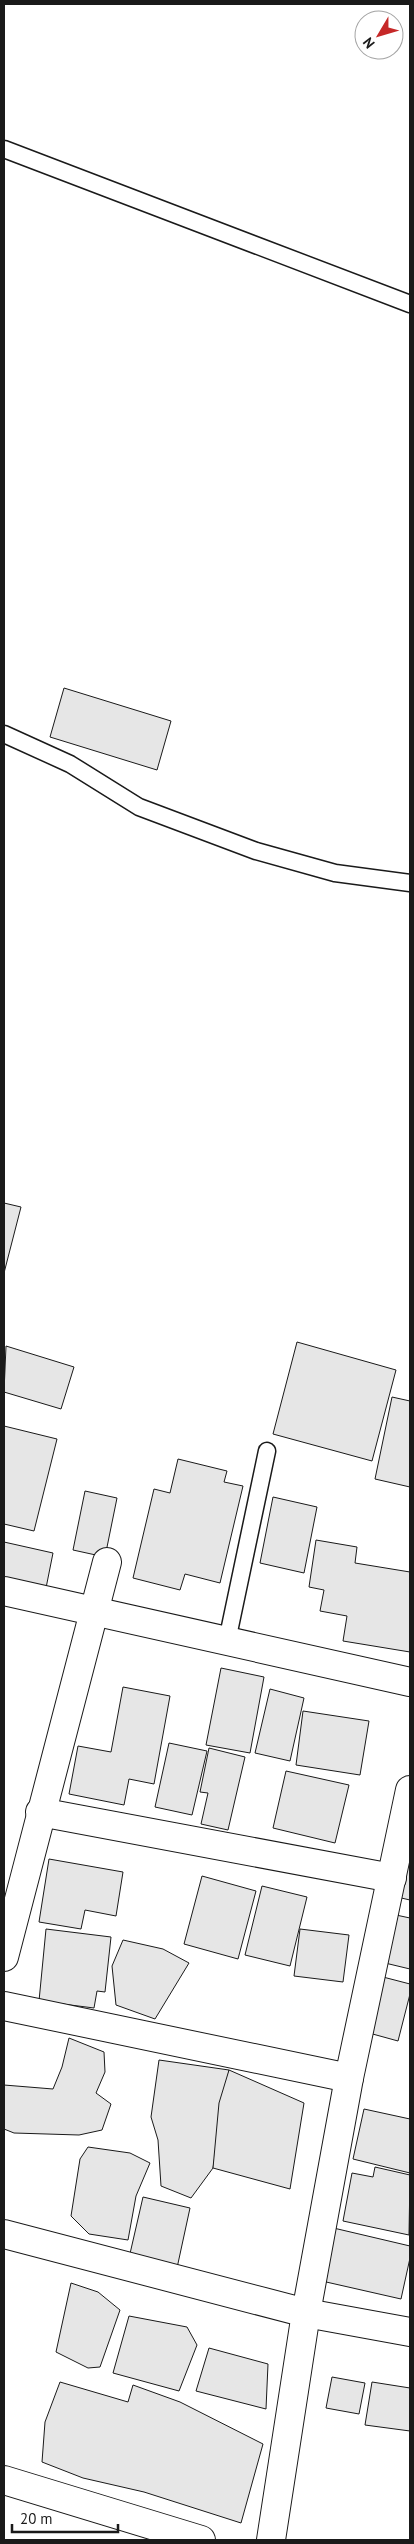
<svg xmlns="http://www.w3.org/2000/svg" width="414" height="2544" font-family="'PT Sans',sans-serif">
<rect width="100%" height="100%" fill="#fff"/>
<g fill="#e6e6e6" stroke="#1a1a1a">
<polygon points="64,688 171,721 157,770 50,737"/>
<polygon points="4,1203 21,1207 4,1273"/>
<polygon points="297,1342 396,1370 372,1461 273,1434"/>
<polygon points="6,1346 74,1367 61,1409 4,1392"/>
<polygon points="392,1397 410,1401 410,1487 375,1479"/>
<polygon points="4,1426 57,1439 34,1531 4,1524"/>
<polygon points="178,1459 227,1471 224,1482 243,1486 220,1583 185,1574 180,1590 133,1578 154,1489 170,1493"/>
<polygon points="85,1491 117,1498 105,1557 73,1550"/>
<polygon points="273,1497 317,1507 304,1573 260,1563"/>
<polygon points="316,1540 357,1547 355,1563 410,1572 410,1652 343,1641 347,1616 320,1611 324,1590 309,1587"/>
<polygon points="4,1542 53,1553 45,1593 4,1584"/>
<polygon points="221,1668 264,1677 250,1753 206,1745"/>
<polygon points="123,1687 170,1696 154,1784 129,1779 124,1805 69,1794 78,1746 111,1752"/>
<polygon points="270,1689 304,1698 290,1761 255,1753"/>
<polygon points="303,1711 369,1721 360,1775 296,1765"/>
<polygon points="169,1743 207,1751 192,1815 155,1807"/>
<polygon points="209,1748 245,1757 228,1830 201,1824 208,1793 200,1792"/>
<polygon points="286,1771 349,1785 335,1843 273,1828"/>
<polygon points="405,1856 410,1857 410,1900 397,1897"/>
<polygon points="49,1859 123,1872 116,1916 85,1910 81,1929 39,1922"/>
<polygon points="202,1876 256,1891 238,1959 184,1944"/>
<polygon points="262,1886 307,1897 290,1966 245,1955"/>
<polygon points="396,1915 410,1918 410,1969 385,1963"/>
<polygon points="46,1929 111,1937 105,1992 97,1991 94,2008 39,2001"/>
<polygon points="300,1929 349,1935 343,1982 294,1976"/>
<polygon points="123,1940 163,1949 189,1963 155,2019 116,2005 112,1966"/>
<polygon points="383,1977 410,1984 410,1994 398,2041 369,2033"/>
<polygon points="69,2038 104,2052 105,2072 96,2093 111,2104 102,2130 79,2135 14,2133 4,2129 4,2085 53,2089 62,2067"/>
<polygon points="159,2060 229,2070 213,2168 191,2198 161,2186 158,2140 151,2117"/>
<polygon points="229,2070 304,2103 290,2189 213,2168 219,2103"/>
<polygon points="364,2109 410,2119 410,2173 353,2159"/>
<polygon points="88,2147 130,2153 150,2163 136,2196 128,2240 89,2234 71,2216 80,2159"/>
<polygon points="375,2167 410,2175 409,2235 343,2221 352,2173 373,2177"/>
<polygon points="143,2197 190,2208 177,2268 129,2258"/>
<polygon points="325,2226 410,2246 410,2258 401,2299 313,2279"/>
<polygon points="71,2283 98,2292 120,2310 100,2367 88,2368 56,2352"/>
<polygon points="129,2316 187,2327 197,2345 179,2391 113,2373"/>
<polygon points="209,2348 268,2364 266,2409 196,2391"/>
<polygon points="332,2377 365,2383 359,2414 326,2408"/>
<polygon points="60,2382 128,2402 133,2385 180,2402 263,2444 241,2523 144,2492 83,2478 42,2462 45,2422"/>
<polygon points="372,2382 410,2388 410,2431 365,2425"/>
</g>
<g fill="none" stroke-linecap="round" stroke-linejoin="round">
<defs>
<g id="lane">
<polyline points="4,149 410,304"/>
<polyline points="4,734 70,764 139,807 256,851 335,873 410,883"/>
<polyline points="227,1641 267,1451"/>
</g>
<g id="street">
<polyline points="4,1591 410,1682"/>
<polyline points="40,1812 392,1878"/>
<polyline points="4,1957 107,1562"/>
<polyline points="4,2006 349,2078"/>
<polyline points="4,2234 306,2313 410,2332"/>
<polyline points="4,2480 201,2540"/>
<polyline points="271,2540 306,2313 349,2078 410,1790"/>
</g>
</defs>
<use href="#lane" stroke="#1a1a1a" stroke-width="19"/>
<use href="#street" stroke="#1a1a1a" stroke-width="30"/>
<use href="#lane" stroke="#fff" stroke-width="16"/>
<use href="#street" stroke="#fff" stroke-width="28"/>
</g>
<rect width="414" height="2544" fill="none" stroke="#1a1a1a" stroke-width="10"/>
<g transform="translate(379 35) rotate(232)"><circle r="24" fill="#ffffff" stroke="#a3a3a3"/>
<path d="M0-4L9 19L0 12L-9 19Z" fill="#c62828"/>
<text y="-8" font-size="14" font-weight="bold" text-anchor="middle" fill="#1a1a1a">N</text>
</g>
<path d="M12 2524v8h106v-8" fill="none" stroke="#1a1a1a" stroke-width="2.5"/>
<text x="20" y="2524" font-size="15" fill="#1a1a1a" stroke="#ffffff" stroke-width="4" paint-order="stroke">20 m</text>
</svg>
